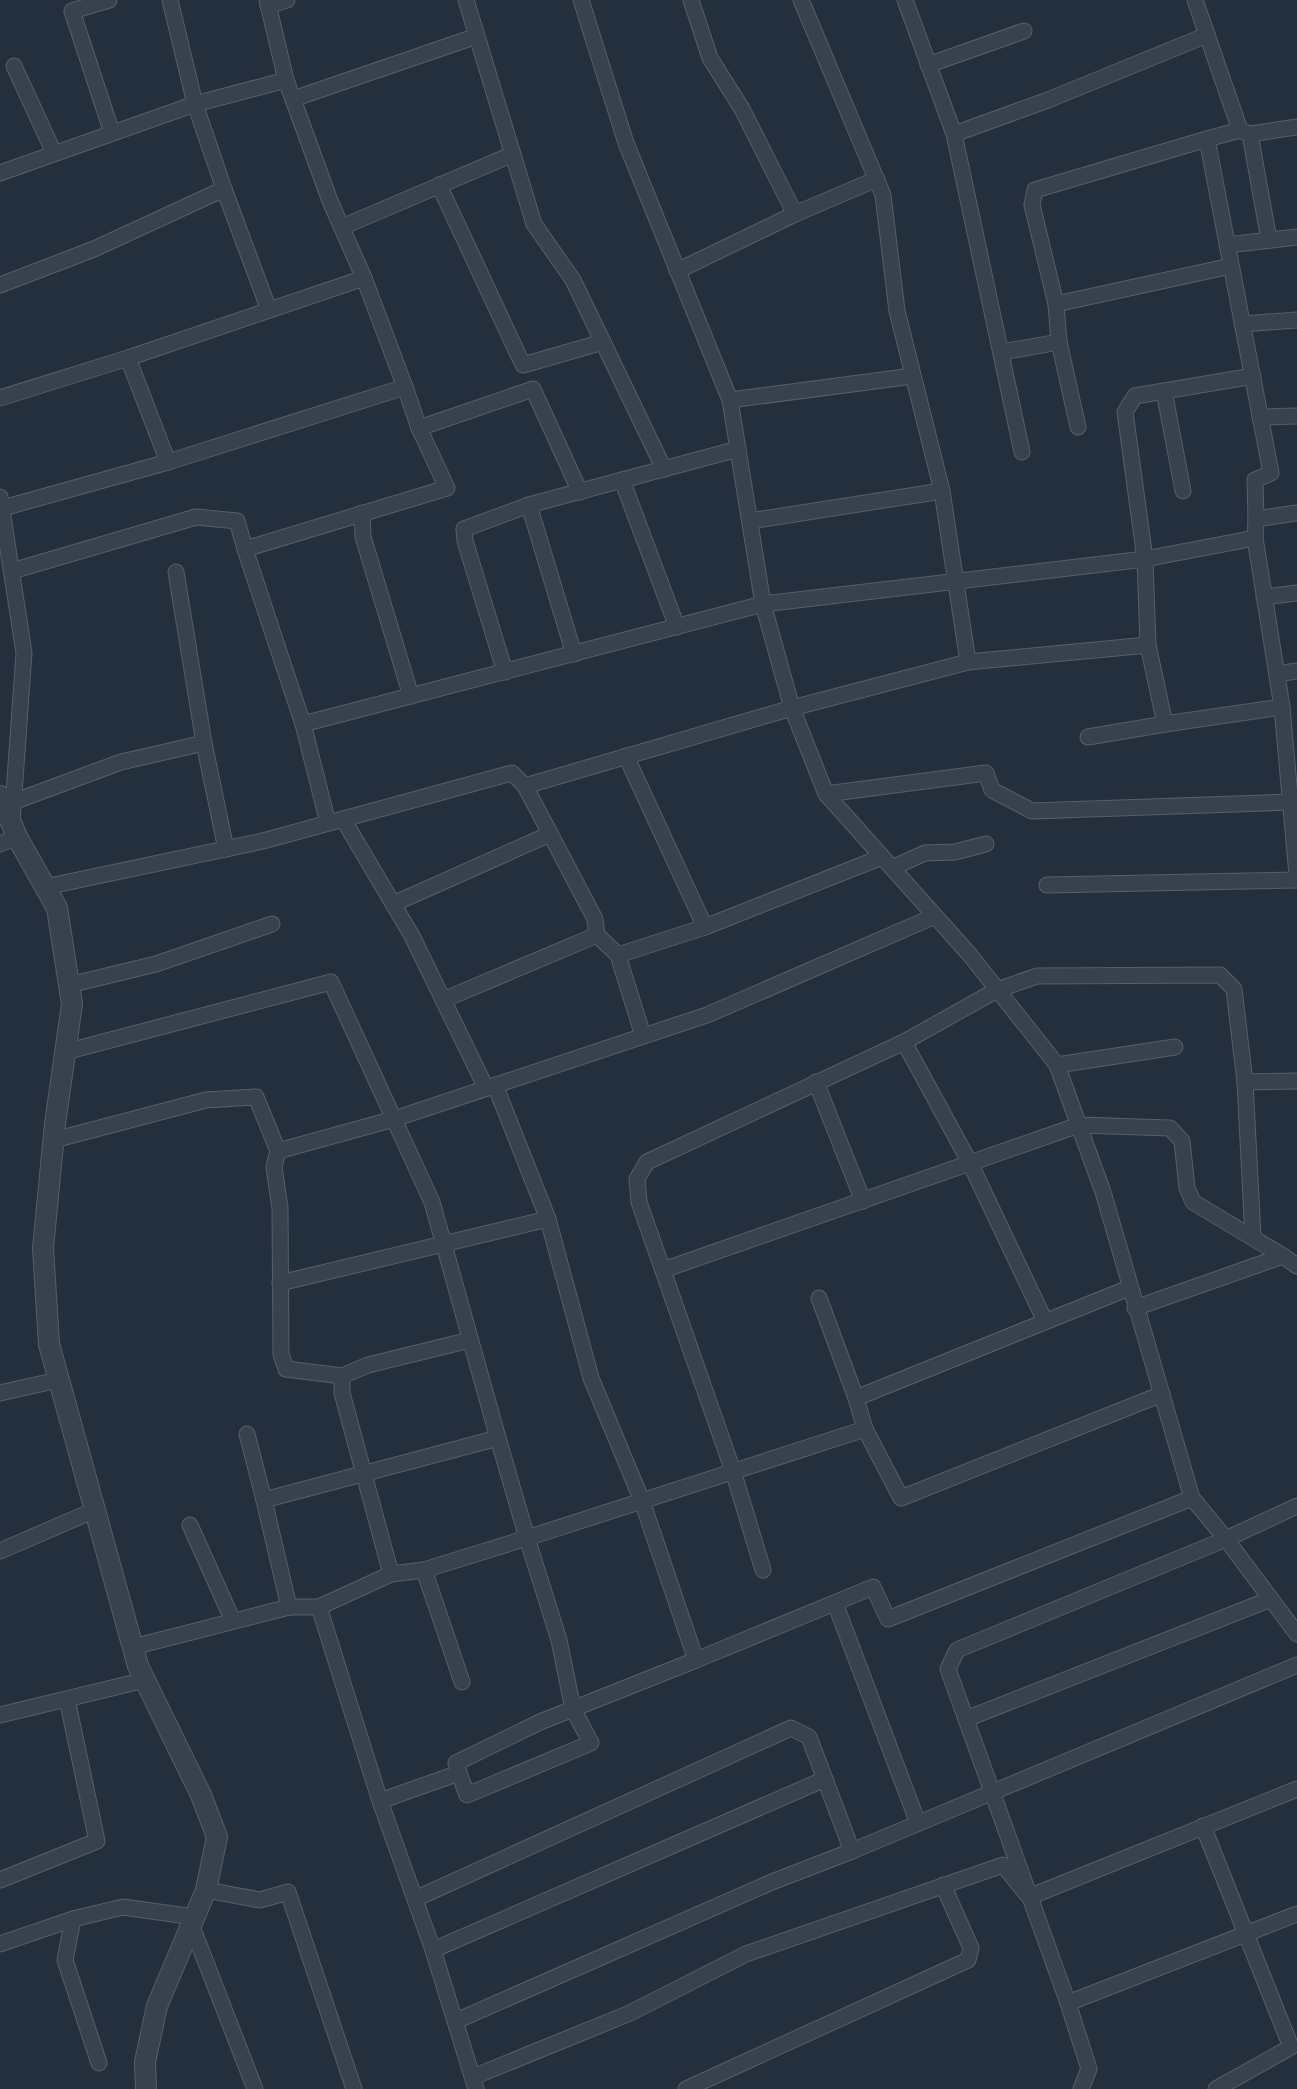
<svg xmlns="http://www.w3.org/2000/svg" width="1297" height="2089" font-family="Helvetica,sans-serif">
<rect width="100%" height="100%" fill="#242f3e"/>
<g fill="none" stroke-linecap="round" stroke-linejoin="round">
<defs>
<g id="minor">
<polyline points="109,0 72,11 112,133"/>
<polyline points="466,0 534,224 573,280 664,469"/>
<polyline points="691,0 710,58 742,109 795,214"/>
<polyline points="801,0 883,195 897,311 942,491 968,662"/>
<polyline points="905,0 954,134 1048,100 1207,35"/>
<polyline points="1195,0 1240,130 1207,139 1271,473 1255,480 1256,519"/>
<polyline points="268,6 287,0"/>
<polyline points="928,65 1024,31"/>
<polyline points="14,66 54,153"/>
<polyline points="293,99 477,36"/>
<polyline points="1241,131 1250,134 1297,127"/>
<polyline points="954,134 1022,452"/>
<polyline points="1250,134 1269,240"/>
<polyline points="0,173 195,104 170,0"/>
<polyline points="439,185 523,365 603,342"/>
<polyline points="224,189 269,310"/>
<polyline points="342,227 513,154"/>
<polyline points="1227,245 1297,237"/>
<polyline points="677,271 795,214 877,179"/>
<polyline points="0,285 94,249 224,189 195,104 286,80"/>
<polyline points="1056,304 1231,266"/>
<polyline points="1242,324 1297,320"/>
<polyline points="1002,352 1059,342"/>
<polyline points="128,358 364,278"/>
<polyline points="405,387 419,428 533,389 580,492"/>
<polyline points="1164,391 1183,491"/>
<polyline points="0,398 128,358 168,462"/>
<polyline points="730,400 913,376"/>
<polyline points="1260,417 1297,416"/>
<polyline points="1078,427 1059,342 1056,304 1032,205 1035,190 1207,139"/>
<polyline points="622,480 677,627"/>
<polyline points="0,497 24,653 12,822"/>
<polyline points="3,508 168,462 405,387 364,278 330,201 286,80 267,0"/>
<polyline points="362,513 363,537 411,696"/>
<polyline points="1297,513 1256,519 1255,538 1282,707 1297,875"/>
<polyline points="750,521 942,491"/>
<polyline points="245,549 303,724 763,604 730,400 626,143 581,0"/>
<polyline points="12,571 196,517 237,521 245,549 447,488 419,428"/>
<polyline points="176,572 204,743 226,849"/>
<polyline points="1264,597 1297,593"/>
<polyline points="1148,645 1145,559 1125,412 1135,396 1253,376"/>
<polyline points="574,654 529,505 738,449"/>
<polyline points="505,672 465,541 464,529 529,505"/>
<polyline points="1277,674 1297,671"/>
<polyline points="1282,707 1165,724 1148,645 968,662 792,708 826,794 970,955 1057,1065 1103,1192 1192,1498 1226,1539 1297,1634"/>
<polyline points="303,724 328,823"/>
<polyline points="1088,737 1165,724"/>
<polyline points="626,756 705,927"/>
<polyline points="525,786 595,919 597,935 618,955 643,1036"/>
<polyline points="826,794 986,773 992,790 1032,811 1291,802"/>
<polyline points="13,802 121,762 204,743"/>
<polyline points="343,819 412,936 486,1088"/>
<polyline points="0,844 17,837"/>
<polyline points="892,868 925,853 955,852 986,844"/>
<polyline points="1047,885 1297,880"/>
<polyline points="45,887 263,841 512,773 525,786 792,708 763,604 1145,559 1255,538"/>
<polyline points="393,904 550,834"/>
<polyline points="618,955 705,927 882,857"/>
<polyline points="69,985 156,964 272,924"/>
<polyline points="443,1000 597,935"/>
<polyline points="904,1042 970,1163 1045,1321"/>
<polyline points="65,1052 331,982 432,1202 498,1438"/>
<polyline points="1057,1065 1175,1047"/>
<polyline points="816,1082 863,1201"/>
<polyline points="1245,1082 1297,1081"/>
<polyline points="54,1140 206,1100 256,1097 278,1151 274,1167 280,1208 281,1354 286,1369 342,1376 368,1365 470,1340"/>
<polyline points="278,1151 394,1119 707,1015 935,916"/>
<polyline points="663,1270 1079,1125 1170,1128 1182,1141 1187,1188 1193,1202 1283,1256"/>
<polyline points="280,1283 548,1219"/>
<polyline points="819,1298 856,1398"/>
<polyline points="1135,1308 1283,1256 1297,1266"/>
<polyline points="342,1376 342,1393 391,1574"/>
<polyline points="0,1393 58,1380"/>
<polyline points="865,1429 856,1398 1129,1288"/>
<polyline points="247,1434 264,1500"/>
<polyline points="190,1525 233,1621"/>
<polyline points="0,1551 95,1510"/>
<polyline points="424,1570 462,1682"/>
<polyline points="763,1570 733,1471 639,1202 637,1179 647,1162 904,1042 997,990 1037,976 1220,975 1234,989 1245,1082 1253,1237"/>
<polyline points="835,1603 918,1823"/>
<polyline points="289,1607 319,1607 380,1801 433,1950 476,2089"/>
<polyline points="319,1607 391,1574 424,1570 527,1538 559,1640 573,1709 591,1743 467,1795 459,1773 380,1801"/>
<polyline points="133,1647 289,1607 264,1500 498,1438 527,1538 865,1429 901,1498 1162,1394"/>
<polyline points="696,1660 873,1587 888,1619 1192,1498"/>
<polyline points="0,1715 145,1680"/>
<polyline points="966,1719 1271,1599"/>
<polyline points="459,1773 456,1763 540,1722 696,1660 642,1501 591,1378 548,1219 495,1085"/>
<polyline points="1203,1826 1291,2047 1216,2089"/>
<polyline points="0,1880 97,1841 67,1699"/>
<polyline points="206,1890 260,1900 288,1892 354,2089"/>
<polyline points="415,1899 791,1728 809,1737 852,1851"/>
<polyline points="73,1919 123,1907 194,1917"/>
<polyline points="191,1924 255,2089"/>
<polyline points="0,1944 73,1919 65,1960 99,2063"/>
<polyline points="433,1950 825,1779"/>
<polyline points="1068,2003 948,1669 957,1650 1226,1539 1297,1506"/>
<polyline points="456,2021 772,1882 852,1851 1297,1665"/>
<polyline points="473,2077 630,2013 746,1954 1003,1865 1029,1897 1297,1789"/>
<polyline points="686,2089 968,1960 971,1948 943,1885"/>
<polyline points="1081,2089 1089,2069 1068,2003 1297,1914"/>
</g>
<polyline id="tertiary" points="0,796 17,837 57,908 72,1004 55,1124 43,1248 49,1344 138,1666 201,1795 217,1837 206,1890 157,2006 145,2062 146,2089"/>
</defs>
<use href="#minor" stroke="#565f6c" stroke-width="17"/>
<use href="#tertiary" stroke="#565f6c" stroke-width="22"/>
<use href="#minor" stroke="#38414e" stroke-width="15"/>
<use href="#tertiary" stroke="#38414e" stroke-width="20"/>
</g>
</svg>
